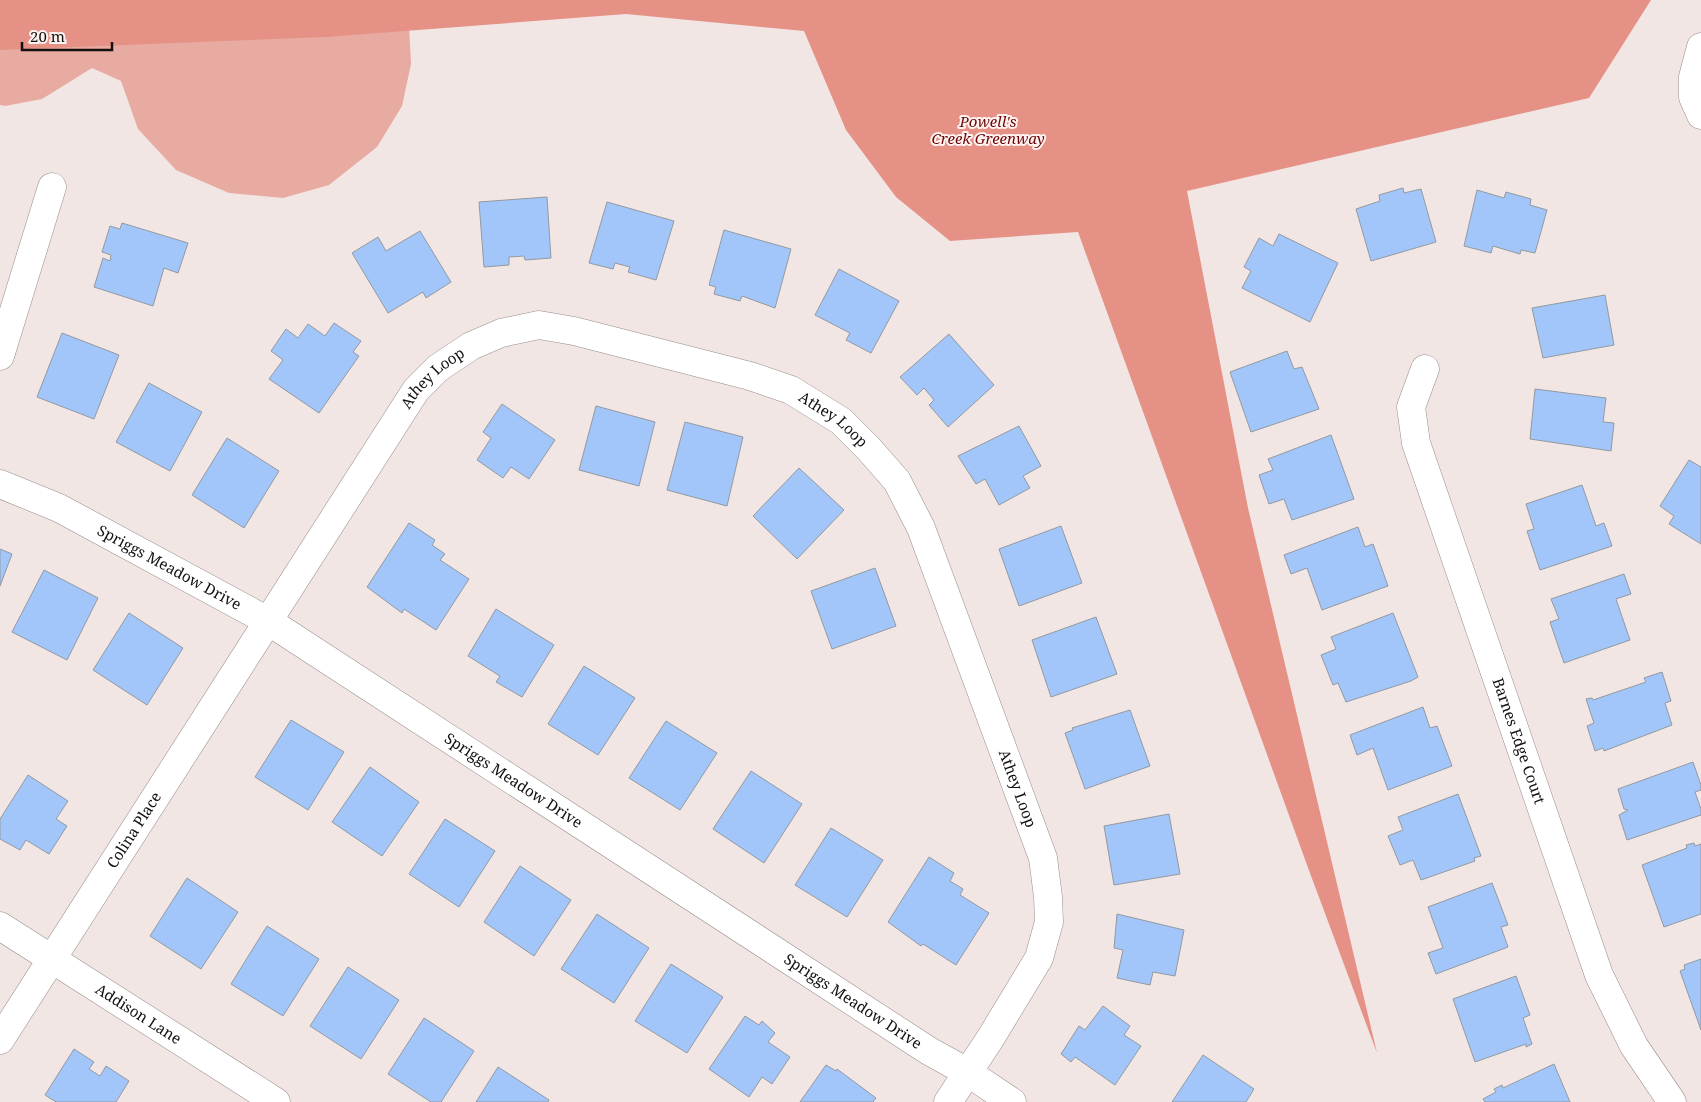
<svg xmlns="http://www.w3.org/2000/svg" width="1701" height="1102" font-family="'Noto Serif',serif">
<rect width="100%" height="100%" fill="#f1e6e4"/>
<polygon fill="#e8aba2" points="0,0 409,24 411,64 402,106 377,147 329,185 283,198 229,193 176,170 138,129 121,81 92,68 42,99 5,106 0,105"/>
<polygon fill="#e59186" points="0,0 1651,0 1589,98 1187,191 1248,508 1377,1053 1307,865 1078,232 950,241 896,197 846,130 804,31 626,14 326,37 0,50"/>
<g fill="#a2c6fa" stroke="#9399a0">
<polygon points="1403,188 1404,193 1421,189 1436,242 1371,261 1356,209 1380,201 1379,195"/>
<polygon points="1477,190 1504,198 1506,192 1531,199 1530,205 1547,210 1535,253 1521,250 1520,254 1493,246 1491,253 1464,246"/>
<polygon points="547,197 551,258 525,260 524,256 509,257 509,265 484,267 479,202"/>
<polygon points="607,202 674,221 656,280 628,272 630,267 615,263 613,269 589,263"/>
<polygon points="122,223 188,243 178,273 164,268 153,306 94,287 103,258 110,261 111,255 102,252 110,226 120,229"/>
<polygon points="724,230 791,249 775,308 742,296 740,301 714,294 716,287 709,285"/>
<polygon points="420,231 451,282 426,298 423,292 388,313 352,253 378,237 386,251"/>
<polygon points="1279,234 1338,263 1310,322 1242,288 1251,271 1244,267 1259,238 1273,246"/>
<polygon points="839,269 899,301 871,353 846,340 850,333 815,315"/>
<polygon points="1605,295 1614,345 1543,358 1532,308"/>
<polygon points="334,323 361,341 353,352 359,356 319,413 269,379 283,360 271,351 286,329 298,338 308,324 325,336"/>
<polygon points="62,333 119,355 94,419 37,397"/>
<polygon points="949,334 994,385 948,427 929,405 934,400 924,388 917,395 900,377"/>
<polygon points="1287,351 1294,369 1302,367 1319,409 1251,432 1230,372"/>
<polygon points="149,383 202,412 170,471 116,442"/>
<polygon points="1535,389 1606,398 1603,422 1614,423 1611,451 1530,439"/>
<polygon points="502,404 555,440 529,479 511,467 503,478 477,460 491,438 483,432"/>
<polygon points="596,406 655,422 639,486 579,470"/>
<polygon points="685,422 743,437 727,506 667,490"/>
<polygon points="1019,426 1041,466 1023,476 1030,488 999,505 985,479 976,484 958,456"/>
<polygon points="1331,435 1354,499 1292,520 1284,499 1269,504 1259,475 1273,470 1268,459"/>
<polygon points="227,438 279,471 244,528 192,495"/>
<polygon points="1689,460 1701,467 1701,544 1669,524 1674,516 1660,506"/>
<polygon points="799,468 844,510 797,559 753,516"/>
<polygon points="1582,485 1596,526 1604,523 1612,546 1540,570 1527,531 1534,529 1526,504"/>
<polygon points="409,523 435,540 432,545 445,554 440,560 469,579 436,630 404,609 402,613 367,587"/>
<polygon points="1061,526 1082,583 1019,606 999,549"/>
<polygon points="1358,527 1365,547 1373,544 1388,586 1322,610 1307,568 1291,574 1284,555"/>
<polygon points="0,549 12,554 0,586"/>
<polygon points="875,568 896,626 832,649 811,591"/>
<polygon points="44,570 98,598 67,660 12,632"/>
<polygon points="1624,574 1631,594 1616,599 1630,640 1564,663 1550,622 1559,619 1551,599"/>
<polygon points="496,609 554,645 522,697 496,682 500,676 468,656"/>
<polygon points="129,613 183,648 147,705 93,670"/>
<polygon points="1393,613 1418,677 1411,681 1346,702 1338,683 1333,685 1321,655 1336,649 1331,637"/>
<polygon points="1096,617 1117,674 1051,697 1032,640"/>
<polygon points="584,666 635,698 598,755 548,724"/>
<polygon points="1662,672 1671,701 1665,703 1672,725 1604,751 1603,748 1595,751 1587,726 1594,723 1586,699 1592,698 1593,700 1646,682 1644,678"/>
<polygon points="1423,707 1430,728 1437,726 1452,766 1388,790 1373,748 1357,755 1350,735"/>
<polygon points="1130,710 1150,766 1085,789 1065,733 1073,730 1072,728"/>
<polygon points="291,720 344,752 308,810 255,777"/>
<polygon points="666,721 717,753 680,810 629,778"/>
<polygon points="1693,762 1701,785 1701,790 1695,792 1701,809 1701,815 1627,840 1619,815 1628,810 1624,809 1618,789"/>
<polygon points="370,767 419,802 382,856 332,822"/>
<polygon points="751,771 802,804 764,863 713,829"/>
<polygon points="28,775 68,801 56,819 67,826 49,854 26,840 20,850 0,839 0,819"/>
<polygon points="1458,794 1481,856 1474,858 1475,861 1421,880 1413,860 1400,865 1388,836 1403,830 1398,817"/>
<polygon points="1169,814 1180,874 1114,885 1104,826"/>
<polygon points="445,819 495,851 459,907 409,874"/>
<polygon points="831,828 883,860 847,917 795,885"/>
<polygon points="1694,843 1695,846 1701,844 1701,914 1664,927 1642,865 1687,848 1686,845"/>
<polygon points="929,857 954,873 950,881 963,889 960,895 989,913 956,965 923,944 921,946 888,922"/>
<polygon points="520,866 571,900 534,956 484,922"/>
<polygon points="187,878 238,912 201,969 150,936"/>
<polygon points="1492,883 1508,925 1501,927 1508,947 1436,974 1428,953 1443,948 1428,907"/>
<polygon points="597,914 649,948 614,1003 561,969"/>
<polygon points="1117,914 1184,930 1175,976 1153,972 1150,985 1117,978 1123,950 1114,948"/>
<polygon points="267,926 319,959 283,1016 231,984"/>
<polygon points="1701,959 1701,1030 1680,971 1685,969 1684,965"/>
<polygon points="671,964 723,997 687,1053 635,1021"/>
<polygon points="348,967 399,1000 361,1059 310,1026"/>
<polygon points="1516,976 1530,1015 1523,1018 1532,1044 1526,1047 1526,1044 1475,1062 1453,999"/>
<polygon points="1103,1006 1130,1026 1124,1035 1141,1046 1115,1085 1075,1057 1071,1062 1061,1054 1079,1026 1085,1030"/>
<polygon points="745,1016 759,1025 762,1021 775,1033 768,1042 790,1057 772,1084 762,1077 749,1097 709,1069"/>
<polygon points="424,1018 474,1051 441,1102 431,1102 388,1074"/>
<polygon points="74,1049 94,1062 89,1069 100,1076 106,1066 129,1081 116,1102 56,1102 45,1095"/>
<polygon points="1203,1055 1254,1089 1246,1102 1172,1102"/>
<polygon points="1554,1064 1570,1102 1485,1102 1483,1099 1496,1092 1494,1089 1502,1085 1503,1088"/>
<polygon points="826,1065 836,1071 837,1069 876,1098 873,1102 800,1102"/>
<polygon points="498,1067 549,1100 548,1102 476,1102"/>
</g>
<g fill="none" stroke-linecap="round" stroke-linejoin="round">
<defs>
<g id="minor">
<polyline points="1701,47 1693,77 1693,97 1701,115"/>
<polyline points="0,356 52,187"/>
<path id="s1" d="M1425 369 1411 407 1416 443 1599 975 1634 1046 1672 1102"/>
<path id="s2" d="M0 484 59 508 268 621 929 1051 967 1072 1012 1102"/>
<path id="s3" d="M0 926 276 1102"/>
<path id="s4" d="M0 1040 416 390 438 368 471 346 501 333 539 325 574 331 750 376 791 390 841 421 869 449 897 481 921 528 1043 858 1048 897 1049 922 1039 958 990 1039 948 1102"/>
</g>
</defs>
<use href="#minor" stroke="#978d8c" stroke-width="29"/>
<use href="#minor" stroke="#fff" stroke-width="28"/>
</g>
<g text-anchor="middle" stroke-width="4" stroke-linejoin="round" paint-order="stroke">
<g font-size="15" font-style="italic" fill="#6c0506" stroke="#fef3f1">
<text x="988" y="127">Powell's<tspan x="988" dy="17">Creek Greenway</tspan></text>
</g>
<g font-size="15" fill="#13100f" stroke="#fef3f1">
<text dy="5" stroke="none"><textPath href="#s4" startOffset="792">Athey Loop</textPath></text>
<text dy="5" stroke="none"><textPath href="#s4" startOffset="1226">Athey Loop</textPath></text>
<text dy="5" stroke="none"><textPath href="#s2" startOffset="189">Spriggs Meadow Drive</textPath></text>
<text dy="5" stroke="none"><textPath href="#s1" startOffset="392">Barnes Edge Court</textPath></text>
<text dy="5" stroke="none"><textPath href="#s2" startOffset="594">Spriggs Meadow Drive</textPath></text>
<text dy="5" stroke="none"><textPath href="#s4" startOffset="1646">Athey Loop</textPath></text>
<text dy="5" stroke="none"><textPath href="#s4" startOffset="249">Colina Place</textPath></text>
<text dy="5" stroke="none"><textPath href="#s2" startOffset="999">Spriggs Meadow Drive</textPath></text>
<text dy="5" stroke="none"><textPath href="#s3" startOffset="164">Addison Lane</textPath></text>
</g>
</g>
<path d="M22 42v8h90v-8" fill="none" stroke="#13100f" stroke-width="2.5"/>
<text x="30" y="42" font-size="15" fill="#13100f" stroke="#fef3f1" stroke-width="4" paint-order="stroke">20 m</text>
</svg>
